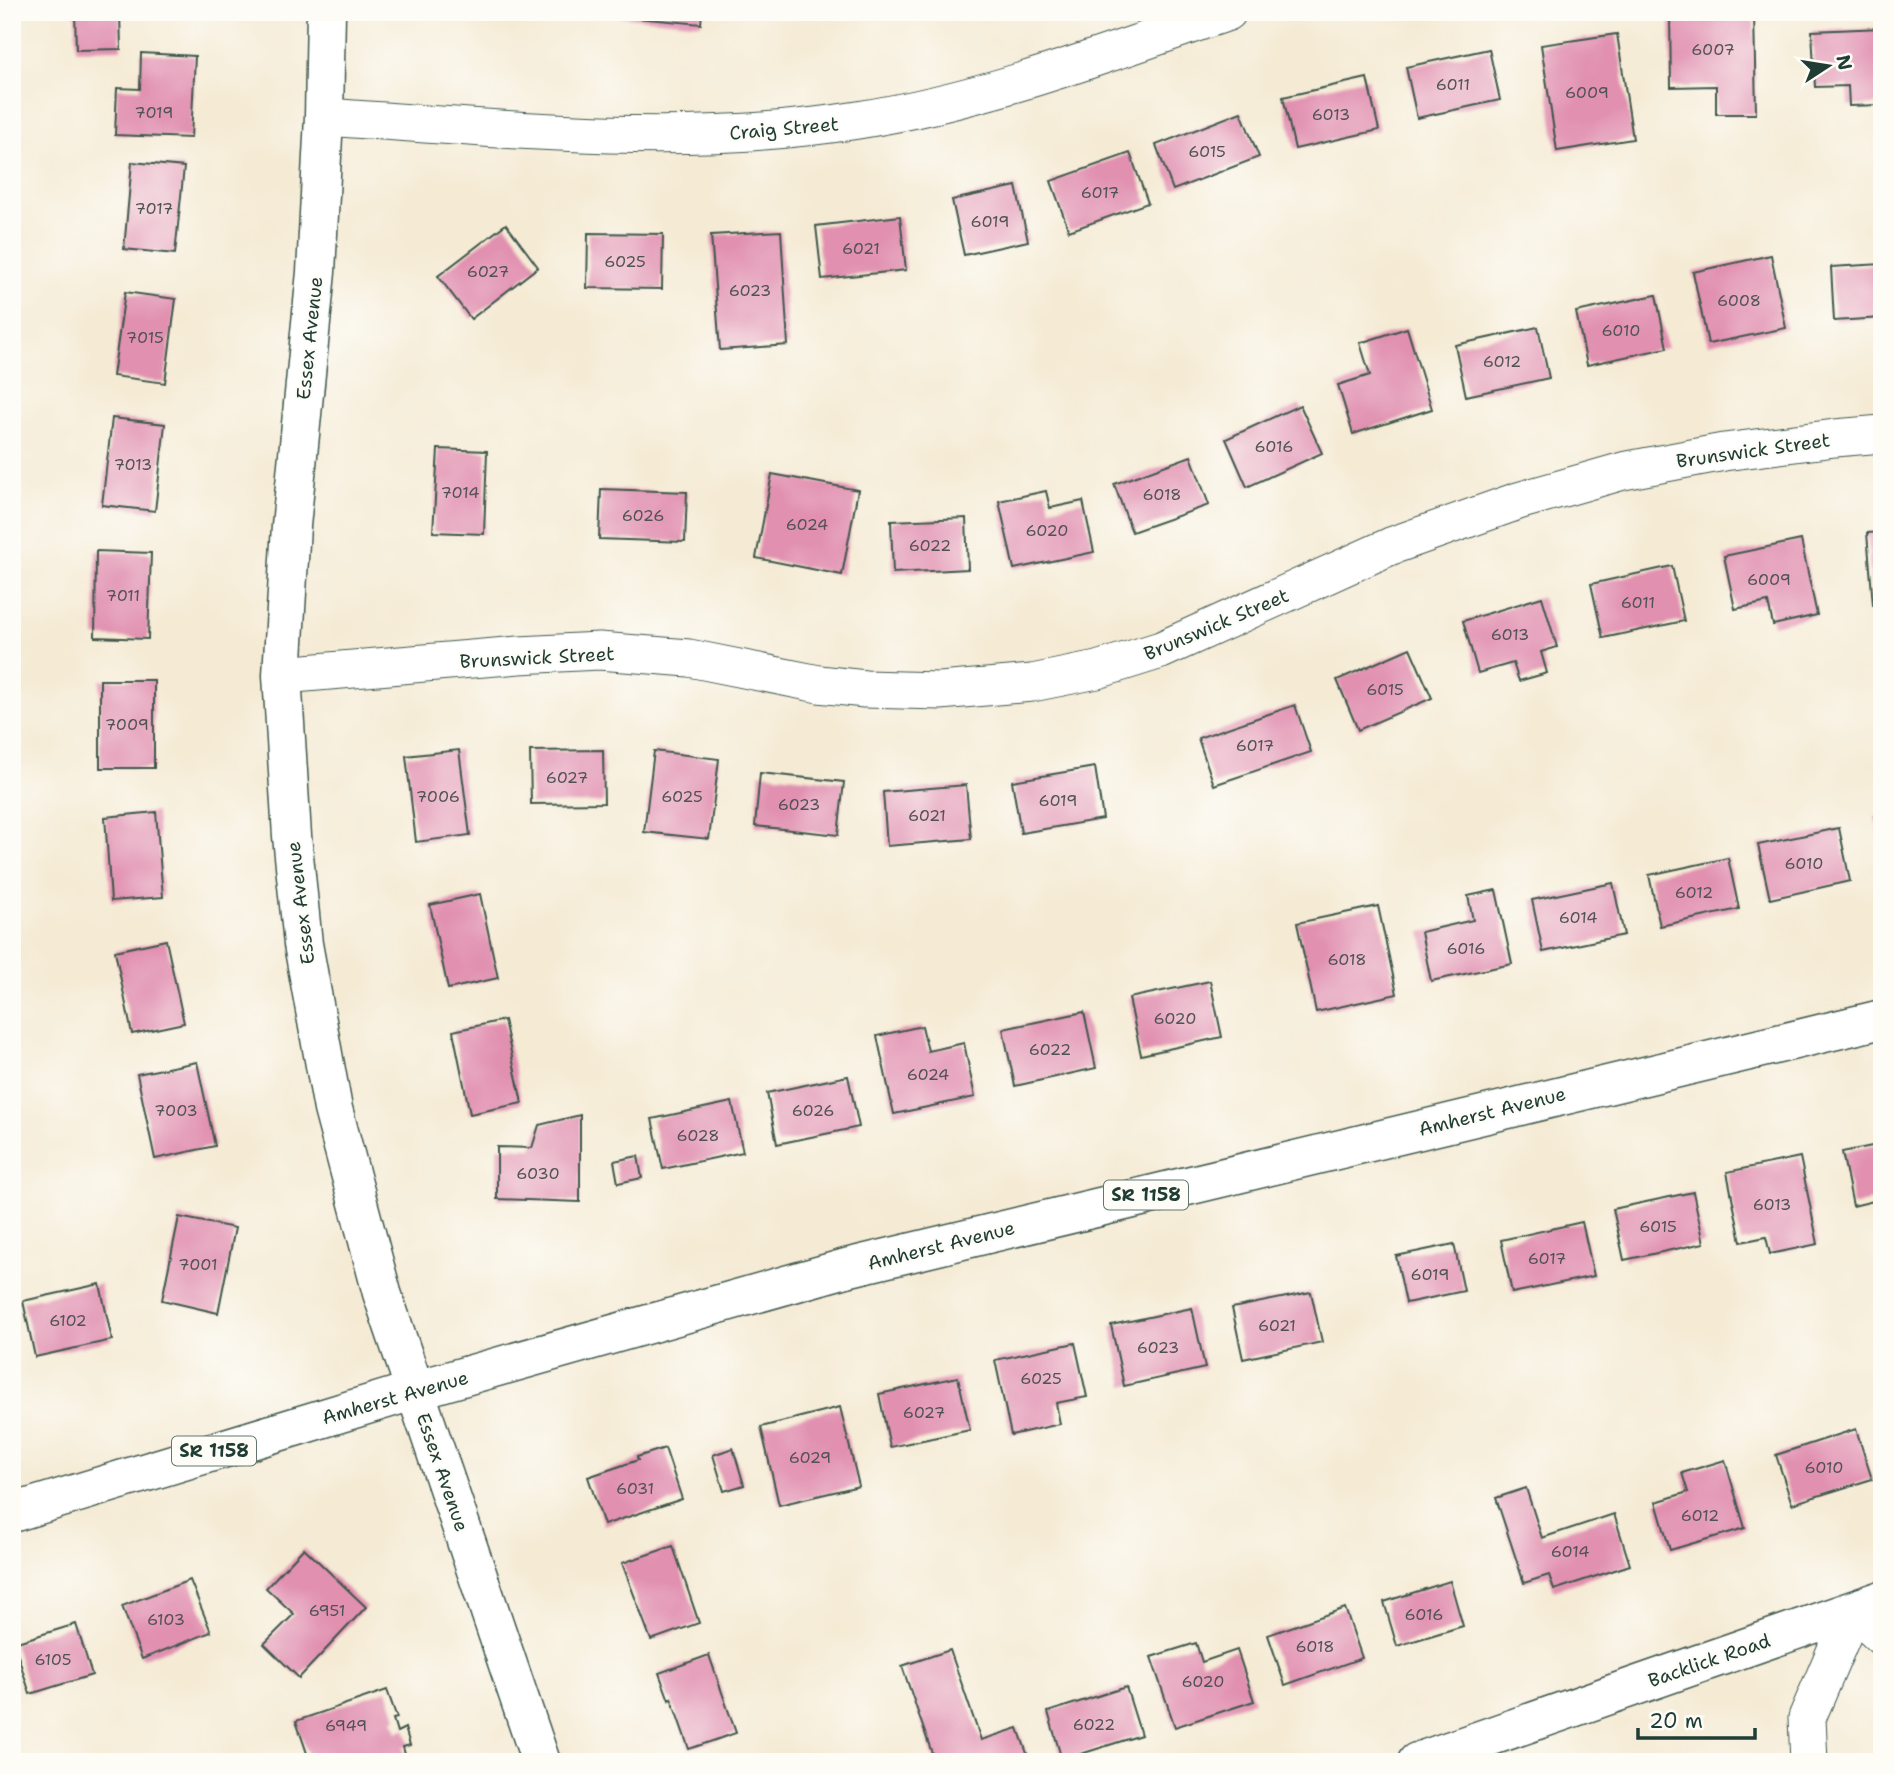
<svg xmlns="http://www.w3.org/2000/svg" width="1894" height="1774" font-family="'Shantell Sans',sans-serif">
<rect width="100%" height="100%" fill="#fdfcf7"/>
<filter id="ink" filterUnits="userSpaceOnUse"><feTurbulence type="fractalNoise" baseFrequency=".0143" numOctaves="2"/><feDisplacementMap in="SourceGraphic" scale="14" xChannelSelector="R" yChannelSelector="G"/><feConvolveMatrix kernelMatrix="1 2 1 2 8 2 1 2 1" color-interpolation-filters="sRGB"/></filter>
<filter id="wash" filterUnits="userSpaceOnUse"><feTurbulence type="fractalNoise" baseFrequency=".00686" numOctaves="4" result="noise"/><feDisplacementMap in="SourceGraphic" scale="28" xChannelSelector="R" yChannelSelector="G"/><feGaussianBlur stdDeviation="1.57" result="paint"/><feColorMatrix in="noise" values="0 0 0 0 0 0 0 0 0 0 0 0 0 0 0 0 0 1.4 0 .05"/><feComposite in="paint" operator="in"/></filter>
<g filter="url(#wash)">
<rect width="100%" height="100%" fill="#f5ebd5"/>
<g id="blocks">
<g fill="#e190b0">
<polygon points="75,12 120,12 121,49 76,50"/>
<polygon points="617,12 702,12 701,24 616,16"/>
<polygon points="1670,12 1754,12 1756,114 1716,114 1716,86 1671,87"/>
<polygon points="1882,28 1882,105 1849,106 1848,86 1815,87 1812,31"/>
<polygon points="1617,34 1633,139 1557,151 1541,45"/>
<polygon points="1489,49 1500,100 1417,118 1406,67"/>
<polygon points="141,53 195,56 191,138 115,135 117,88 140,89"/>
<polygon points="1367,78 1379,130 1295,149 1283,97"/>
<polygon points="1241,112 1259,157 1173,190 1156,145"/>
<polygon points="1130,153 1148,203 1069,231 1051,181"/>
<polygon points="132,162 184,167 175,254 124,249"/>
<polygon points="1016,186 1028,241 964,255 952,200"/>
<polygon points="900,216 906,270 822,279 816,226"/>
<polygon points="506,224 538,267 471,319 438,276"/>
<polygon points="781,231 788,345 720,350 711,235"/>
<polygon points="588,233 663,234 662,289 587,288"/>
<polygon points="1771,255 1786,328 1708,344 1693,272"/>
<polygon points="1882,264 1882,318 1834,321 1831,267"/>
<polygon points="125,292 176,299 165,383 113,376"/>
<polygon points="1656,295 1667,348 1587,365 1576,312"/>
<polygon points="1538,327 1549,378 1466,396 1455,345"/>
<polygon points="1407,328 1432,409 1353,434 1338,385 1370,375 1360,343"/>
<polygon points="1300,405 1322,453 1247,487 1226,439"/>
<polygon points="112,418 165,424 155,511 102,505"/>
<polygon points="438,449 487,451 484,534 433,532"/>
<polygon points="1191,456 1209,505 1132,532 1114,484"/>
<polygon points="772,474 858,490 842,575 756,558"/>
<polygon points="601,489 687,492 685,542 599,539"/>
<polygon points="1046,491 1050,508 1083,501 1094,552 1014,569 999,501"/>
<polygon points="966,518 968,569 893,573 891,521"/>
<polygon points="1882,532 1882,604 1873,605 1867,533"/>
<polygon points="1801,540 1817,615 1773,625 1768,602 1735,609 1724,556"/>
<polygon points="96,551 151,553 148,639 95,637"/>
<polygon points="1672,566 1684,621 1603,638 1591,584"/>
<polygon points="1542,597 1557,647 1541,652 1547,673 1519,681 1513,663 1478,673 1463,621"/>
<polygon points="1410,648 1432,698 1358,730 1337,680"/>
<rect x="100" y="680" width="54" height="88"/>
<polygon points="1295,705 1311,752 1214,785 1198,738"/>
<polygon points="459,750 470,835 416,842 406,756"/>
<polygon points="603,750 604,803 531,804 530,751"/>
<polygon points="654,751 719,759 709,839 644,832"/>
<polygon points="1095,767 1103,819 1021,833 1012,781"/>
<polygon points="760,773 844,782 838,835 755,826"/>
<polygon points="966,785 971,839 887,846 883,792"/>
<polygon points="156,812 163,897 111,901 105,817"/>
<polygon points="1882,816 1882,843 1881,843 1875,817"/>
<polygon points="1839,828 1850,881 1770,899 1758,845"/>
<polygon points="1728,858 1739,909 1660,926 1649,875"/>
<polygon points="1613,883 1624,935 1543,952 1532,900"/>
<polygon points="1496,890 1512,964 1431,981 1421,932 1473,920 1468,896"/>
<polygon points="480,894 498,978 448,989 430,905"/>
<polygon points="1378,906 1397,994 1316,1012 1297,923"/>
<polygon points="166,940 184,1023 132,1034 115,951"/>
<polygon points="1210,981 1222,1037 1141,1055 1129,998"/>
<polygon points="1084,1012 1096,1068 1015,1086 1003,1029"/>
<polygon points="504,1020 522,1103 470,1114 453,1031"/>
<polygon points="922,1026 928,1051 964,1043 975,1097 894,1114 877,1036"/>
<polygon points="197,1062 215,1146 155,1159 137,1074"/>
<polygon points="848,1076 859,1127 777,1144 767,1093"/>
<polygon points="732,1102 743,1152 663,1169 652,1119"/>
<polygon points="580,1115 580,1202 497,1199 497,1147 532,1148 539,1125"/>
<polygon points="1882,1144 1882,1199 1853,1206 1842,1152"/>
<polygon points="638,1156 642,1178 618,1183 614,1161"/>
<polygon points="1800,1157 1818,1244 1770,1254 1766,1237 1741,1242 1727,1172"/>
<polygon points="1693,1192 1704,1243 1624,1260 1613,1209"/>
<polygon points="179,1217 235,1228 218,1313 162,1300"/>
<polygon points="1582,1222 1594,1276 1512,1293 1501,1240"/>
<polygon points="1454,1244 1464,1291 1406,1303 1396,1256"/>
<polygon points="100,1284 112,1340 35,1357 23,1301"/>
<polygon points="1311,1292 1322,1342 1243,1359 1232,1308"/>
<polygon points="1192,1308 1205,1368 1124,1386 1111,1325"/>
<polygon points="1075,1343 1087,1397 1056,1403 1060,1424 1011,1435 995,1360"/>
<polygon points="958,1377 970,1430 890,1447 879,1394"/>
<polygon points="840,1407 859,1486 779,1505 761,1427"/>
<polygon points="1856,1429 1872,1479 1792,1504 1776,1455"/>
<polygon points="665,1448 682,1499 604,1525 588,1477 638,1460 637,1457"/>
<polygon points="733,1448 744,1485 724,1491 713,1455"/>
<polygon points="1725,1460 1745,1528 1670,1550 1656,1502 1688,1492 1682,1473"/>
<polygon points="1526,1488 1542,1538 1614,1514 1630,1565 1554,1590 1549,1575 1524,1583 1496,1498"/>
<polygon points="673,1546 699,1623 651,1640 622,1563"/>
<polygon points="304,1548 366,1607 299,1678 264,1644 294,1614 266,1588"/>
<polygon points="190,1580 211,1632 142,1659 122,1606"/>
<polygon points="1450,1581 1463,1626 1397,1646 1384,1602"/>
<polygon points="1345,1608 1362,1658 1285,1685 1268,1635"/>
<polygon points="76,1624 92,1675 30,1694 14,1643"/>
<polygon points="1196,1643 1202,1662 1237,1650 1254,1701 1175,1727 1151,1657"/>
<polygon points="950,1650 981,1740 1018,1728 1030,1762 935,1762 902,1666"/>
<polygon points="709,1655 736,1733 689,1749 671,1698 669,1700 659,1673"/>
<polygon points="1126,1687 1141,1735 1062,1760 1048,1712"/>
<polygon points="387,1690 397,1718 393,1719 397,1732 405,1728 410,1745 403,1747 407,1762 310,1762 296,1721"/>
</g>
</g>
</g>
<g filter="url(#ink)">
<use href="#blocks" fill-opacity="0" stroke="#3f574c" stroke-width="2"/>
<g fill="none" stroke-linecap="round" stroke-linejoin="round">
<defs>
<g id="street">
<path d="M324 117C501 128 681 149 858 120 985 100 1106 54 1228 12"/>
<polyline points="282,675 519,655 599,651 689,658 819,684 865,689 940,691 1032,683 1097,670 1161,650 1391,546 1518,501 1623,471 1724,452 1835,438 1882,434"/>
<polyline points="1809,1762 1807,1718 1853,1610 1882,1637"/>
</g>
<polyline id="secondary" points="326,12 324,117 316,272 291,526 282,675 292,836 303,944 333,1109 382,1293 541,1762"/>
<g id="primary">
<polyline points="12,1513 416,1390 846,1268 1882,1019"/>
<polyline points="1417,1762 1882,1600"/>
</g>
</defs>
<use href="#street" stroke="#3f574c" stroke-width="39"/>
<use href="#secondary" stroke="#3f574c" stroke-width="41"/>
<use href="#primary" stroke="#3f574c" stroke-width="41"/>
<use href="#street" stroke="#fff" stroke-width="37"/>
<use href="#secondary" stroke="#fff" stroke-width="38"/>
<use href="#primary" stroke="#fff" stroke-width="38"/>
</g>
</g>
<g text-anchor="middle" stroke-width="5" stroke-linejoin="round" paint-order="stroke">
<g font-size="16" fill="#505253">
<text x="1713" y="55">6007</text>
<text x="1453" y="90">6011</text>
<text x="1587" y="98">6009</text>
<text x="154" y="118">7019</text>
<text x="1331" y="120">6013</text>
<text x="1207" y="157">6015</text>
<text x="1100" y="198">6017</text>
<text x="154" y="214">7017</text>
<text x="990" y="227">6019</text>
<text x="861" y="254">6021</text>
<text x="625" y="267">6025</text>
<text x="488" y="277">6027</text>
<text x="750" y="296">6023</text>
<text x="1739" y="306">6008</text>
<text x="1621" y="336">6010</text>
<text x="145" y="343">7015</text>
<text x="1502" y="367">6012</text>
<text x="1274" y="452">6016</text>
<text x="133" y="470">7013</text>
<text x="460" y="498">7014</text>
<text x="1162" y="500">6018</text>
<text x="643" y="521">6026</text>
<text x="807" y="530">6024</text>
<text x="1047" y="536">6020</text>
<text x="930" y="551">6022</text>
<text x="1769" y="585">6009</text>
<text x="123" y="601">7011</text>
<text x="1638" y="608">6011</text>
<text x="1510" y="640">6013</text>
<text x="1385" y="695">6015</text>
<text x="127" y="730">7009</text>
<text x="1255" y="751">6017</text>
<text x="567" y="783">6027</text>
<text x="438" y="802">7006</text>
<text x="682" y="802">6025</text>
<text x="1058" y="806">6019</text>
<text x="799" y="810">6023</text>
<text x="927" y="821">6021</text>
<text x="1804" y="869">6010</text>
<text x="1694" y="898">6012</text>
<text x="1578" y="923">6014</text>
<text x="1466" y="954">6016</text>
<text x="1347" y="965">6018</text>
<text x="1175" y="1024">6020</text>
<text x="1050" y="1055">6022</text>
<text x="928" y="1080">6024</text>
<text x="176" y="1116">7003</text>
<text x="813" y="1116">6026</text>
<text x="698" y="1141">6028</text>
<text x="538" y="1179">6030</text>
<text x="1772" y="1210">6013</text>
<text x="1658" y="1232">6015</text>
<text x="1547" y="1264">6017</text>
<text x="198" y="1270">7001</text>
<text x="1430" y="1280">6019</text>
<text x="68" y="1326">6102</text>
<text x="1277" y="1331">6021</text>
<text x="1158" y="1353">6023</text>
<text x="1041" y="1384">6025</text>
<text x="924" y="1418">6027</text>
<text x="810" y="1463">6029</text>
<text x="1824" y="1473">6010</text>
<text x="635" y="1494">6031</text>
<text x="1700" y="1521">6012</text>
<text x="1570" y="1557">6014</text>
<text x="327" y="1616">6951</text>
<text x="1424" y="1620">6016</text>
<text x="166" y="1625">6103</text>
<text x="1315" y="1652">6018</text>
<text x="53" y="1665">6105</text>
<text x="1203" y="1687">6020</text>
<text x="1094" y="1730">6022</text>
<text x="346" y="1731">6949</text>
</g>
<g fill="#fdfcf7" stroke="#62766e" stroke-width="2">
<rect x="1104" y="1180.5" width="84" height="29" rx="5"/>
<rect x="172" y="1436.5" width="84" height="29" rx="5"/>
</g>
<g font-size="18" font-weight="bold" fill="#1f3d34">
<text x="1146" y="1201">SR 1158</text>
<text x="214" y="1457">SR 1158</text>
</g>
<g font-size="19" fill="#1f3d34" stroke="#fdfcf7">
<text transform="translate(784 128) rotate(-5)" y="7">Craig Street</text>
<text transform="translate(309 338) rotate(-84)" y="7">Essex Avenue</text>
<text transform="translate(1753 450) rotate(-8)" y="7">Brunswick Street</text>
<text transform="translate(1216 624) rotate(-23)" y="7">Brunswick Street</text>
<text transform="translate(537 657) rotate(-3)" y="7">Brunswick Street</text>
<text transform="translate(300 903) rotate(-97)" y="7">Essex Avenue</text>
<text transform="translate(1492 1111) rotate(-14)" y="7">Amherst Avenue</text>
<text transform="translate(941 1245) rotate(-14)" y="7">Amherst Avenue</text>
<text transform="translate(395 1397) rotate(-16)" y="7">Amherst Avenue</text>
<text transform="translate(443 1472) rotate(71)" y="7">Essex Avenue</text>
<text transform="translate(1709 1660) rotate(-19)" y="7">Backlick Road</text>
</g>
</g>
<rect width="1894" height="1774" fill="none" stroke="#fdfcf7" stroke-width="42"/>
<g transform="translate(1828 66) rotate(78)" stroke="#fdfcf7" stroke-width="5" paint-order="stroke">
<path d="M0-5L12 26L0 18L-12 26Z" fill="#1f3d34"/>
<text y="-10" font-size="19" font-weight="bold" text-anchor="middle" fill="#1f3d34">N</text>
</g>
<path d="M1638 1728v10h117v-10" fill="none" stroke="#1f3d34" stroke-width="3.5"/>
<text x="1649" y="1728" font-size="21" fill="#1f3d34" stroke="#fdfcf7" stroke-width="5" paint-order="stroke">20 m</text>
</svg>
